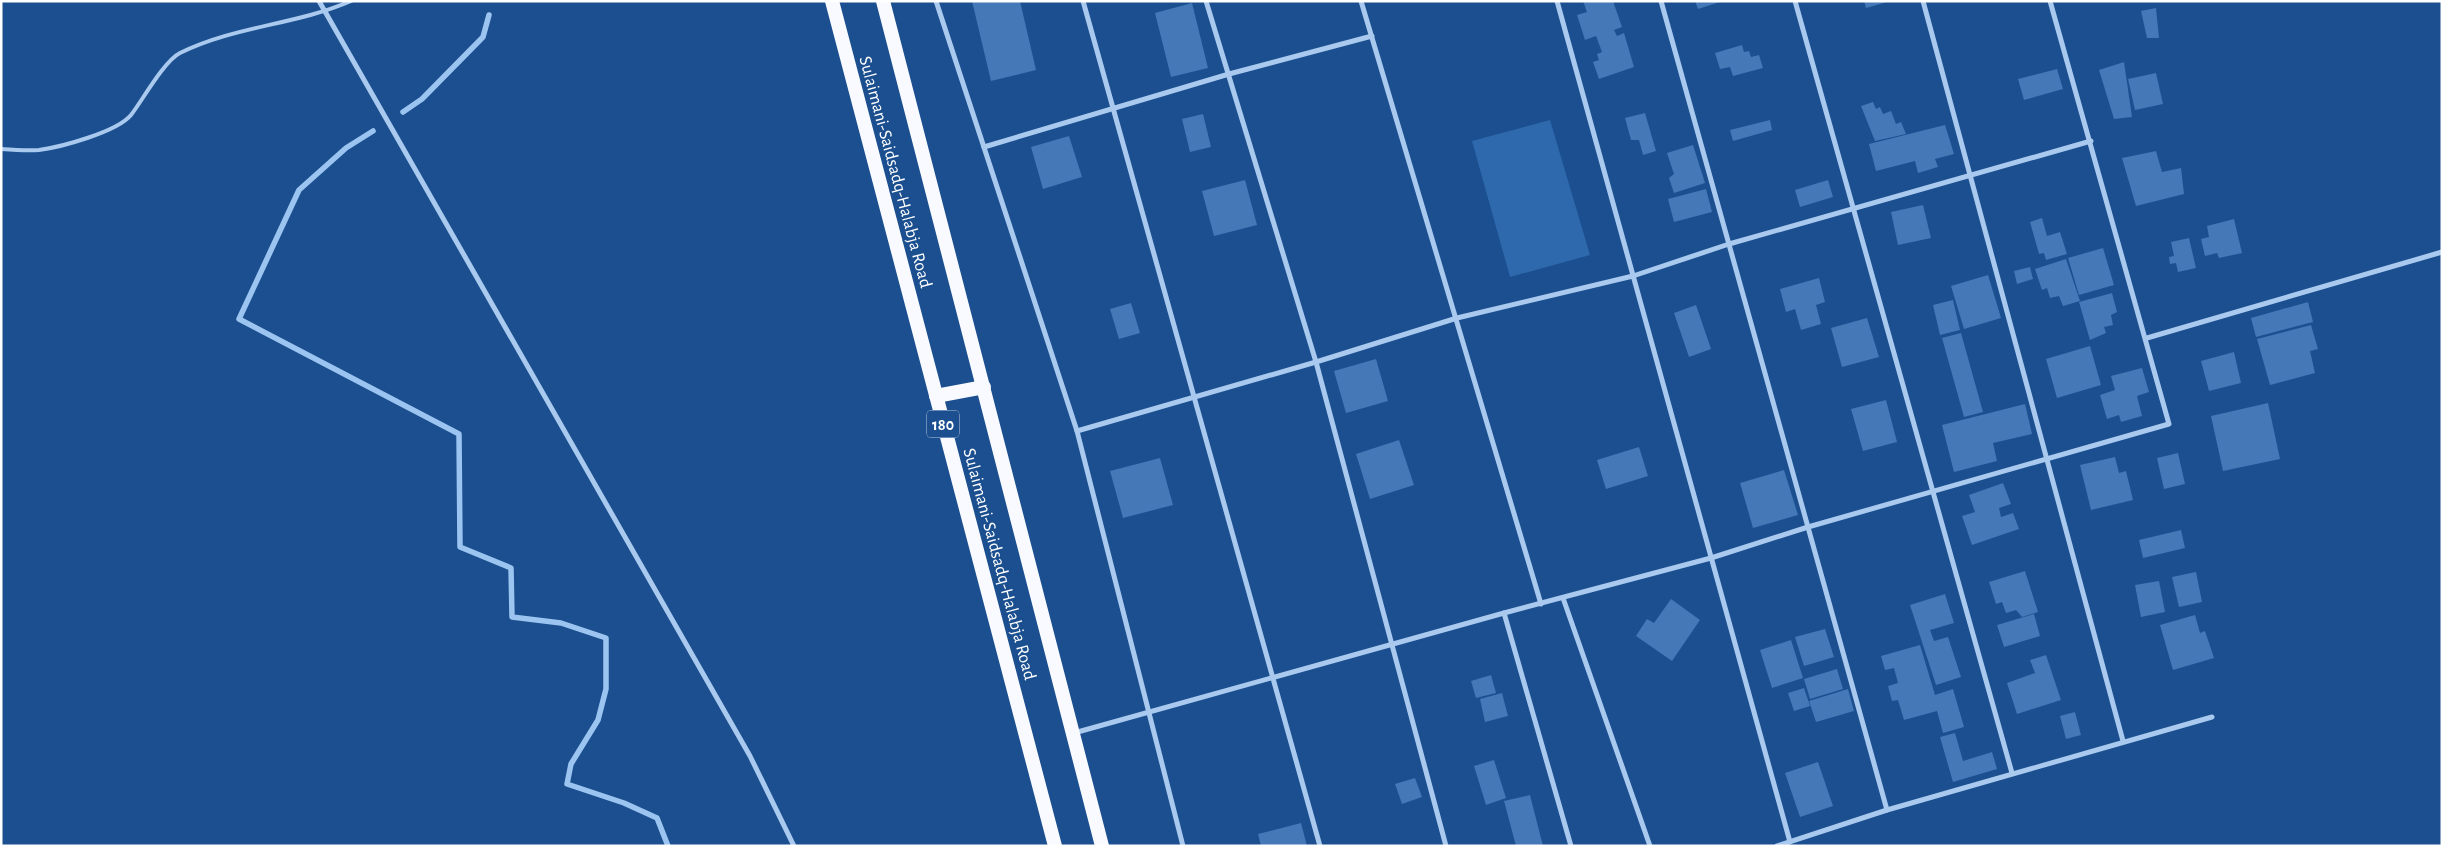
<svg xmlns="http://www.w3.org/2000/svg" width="2443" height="847" font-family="'Alegreya Sans',sans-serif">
<rect width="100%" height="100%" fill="#1b4f8f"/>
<polygon fill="#2e69ad" points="1550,120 1590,255 1510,277 1472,141"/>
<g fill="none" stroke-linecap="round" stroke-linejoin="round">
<g stroke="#9cc4f0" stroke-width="5.5">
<polyline points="403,112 422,99 483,37 489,15"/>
<polyline points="373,131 346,148 299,190 239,319 459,434 460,547 511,568 512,617 561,623 606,638 606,689 598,720 571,764 567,784 624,803 657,818 668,846"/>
</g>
</g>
<g fill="#4478b7">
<polygon points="972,1 1020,1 1036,70 991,81"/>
<polygon points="1583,1 1613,1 1622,27 1614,30 1617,36 1624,33 1634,67 1599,79 1593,62 1599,60 1597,54 1602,52 1596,36 1585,40 1577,15 1587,12"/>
<polygon points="1695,1 1720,1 1720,2 1698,9"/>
<polygon points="1864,1 1887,1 1887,2 1866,8"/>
<polygon points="1192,3 1208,68 1171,77 1155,13"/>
<polygon points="2156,8 2159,38 2147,38 2141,11"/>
<polygon points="1742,45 1744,52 1749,51 1751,57 1759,55 1763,68 1733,76 1730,67 1720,69 1715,53"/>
<polygon points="2124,62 2132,117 2114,119 2099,70"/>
<polygon points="2057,69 2063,89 2024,100 2018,79"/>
<polygon points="2156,73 2163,104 2135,110 2128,79"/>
<polygon points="1873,102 1876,109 1880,107 1883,114 1891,111 1896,124 1901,122 1906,134 1875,141 1861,106"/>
<polygon points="1645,113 1656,151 1643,155 1639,140 1631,140 1625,118"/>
<polygon points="1203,114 1211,147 1190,152 1182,119"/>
<polygon points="1770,120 1772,130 1733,141 1730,130"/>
<polygon points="1945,125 1954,154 1935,159 1938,167 1918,173 1915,161 1876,171 1869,144"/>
<polygon points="1069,136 1082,177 1043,189 1031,147"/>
<polygon points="1693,145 1705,183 1674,193 1669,178 1674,174 1667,153"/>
<polygon points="2156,151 2162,172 2181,168 2184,194 2136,206 2122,158"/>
<polygon points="1245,180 1257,225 1214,236 1202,191"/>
<polygon points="1828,180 1833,197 1800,207 1795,190"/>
<polygon points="1706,189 1712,212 1674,222 1668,199"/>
<polygon points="1923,205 1931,238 1898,245 1891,212"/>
<polygon points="2042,218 2047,236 2060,232 2067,254 2046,260 2044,253 2039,254 2030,222"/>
<polygon points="2234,219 2242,253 2219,258 2217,253 2205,256 2201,239 2209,237 2207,226"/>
<polygon points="2189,238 2196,268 2178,272 2176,263 2170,264 2169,257 2174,256 2171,242"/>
<polygon points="2103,248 2114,285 2079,295 2068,258"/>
<polygon points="2066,259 2080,301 2063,306 2059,296 2050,298 2047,288 2042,290 2035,269"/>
<polygon points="2030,267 2033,279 2017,284 2014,271"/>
<polygon points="1988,275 2001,318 1964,329 1951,286"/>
<polygon points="1819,278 1825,302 1816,305 1821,324 1801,330 1795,309 1786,312 1780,289"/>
<polygon points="2112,293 2117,312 2111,315 2113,325 2104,327 2106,333 2090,340 2079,302"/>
<polygon points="1953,300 1960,330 1940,335 1933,305"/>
<polygon points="2308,302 2313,322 2256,337 2251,318"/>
<polygon points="1131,303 1140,333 1119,339 1110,309"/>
<polygon points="1696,305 1711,349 1689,357 1674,313"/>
<polygon points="1867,318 1879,357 1842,367 1831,328"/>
<polygon points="2311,325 2318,349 2310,351 2315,373 2270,385 2257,339"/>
<polygon points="1961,333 1983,412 1964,417 1942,338"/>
<polygon points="2090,346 2101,385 2057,398 2046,359"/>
<polygon points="2234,352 2241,383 2209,391 2201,361"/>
<polygon points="1376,359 1388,401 1346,413 1334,371"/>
<polygon points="2142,368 2149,392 2137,396 2142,416 2121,422 2119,415 2107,419 2100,395 2115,390 2111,376"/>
<polygon points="1886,400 1897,442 1863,451 1851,409"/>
<polygon points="2268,403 2280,459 2223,471 2211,416"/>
<polygon points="2025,404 2032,434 1993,443 1997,461 1954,472 1942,425"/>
<polygon points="1399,440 1414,485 1370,499 1356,454"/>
<polygon points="1639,447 1648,476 1606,489 1597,460"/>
<polygon points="2178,453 2185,484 2164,489 2157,458"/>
<polygon points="2115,457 2119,473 2126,471 2133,500 2091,510 2080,465"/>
<polygon points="1160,458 1173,505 1123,518 1110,471"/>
<polygon points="1784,470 1798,515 1753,528 1740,483"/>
<polygon points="2003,483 2011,504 1999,508 2001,517 2013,513 2019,529 1972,545 1962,516 1975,512 1969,495"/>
<polygon points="2181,530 2185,548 2143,558 2139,540"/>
<polygon points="2025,571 2038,612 2022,617 2016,610 2006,613 2002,602 1996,604 1989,582"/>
<polygon points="2196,572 2202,602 2179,607 2172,577"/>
<polygon points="2159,581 2165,612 2141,617 2135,585"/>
<polygon points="1945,594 1954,623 1930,630 1934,641 1948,637 1961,677 1936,685 1910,605"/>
<polygon points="1671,599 1700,620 1672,661 1636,636 1647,619 1654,623"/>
<polygon points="2034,614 2040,636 2004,647 1997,625"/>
<polygon points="2195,615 2200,633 2205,631 2214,658 2173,670 2160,625"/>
<polygon points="1825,629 1834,657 1804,666 1795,637"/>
<polygon points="1791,640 1803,678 1772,688 1760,650"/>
<polygon points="1920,645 1935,695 1953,689 1964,727 1943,733 1937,711 1904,720 1898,700 1892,701 1888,686 1898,683 1894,668 1885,670 1881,656"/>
<polygon points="2046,655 2061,700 2017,714 2007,683 2035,673 2030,660"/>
<polygon points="1837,669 1843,689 1810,699 1804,679"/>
<polygon points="1491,675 1496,693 1476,698 1471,681"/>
<polygon points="1804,688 1810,706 1794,711 1788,693"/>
<polygon points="1848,689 1854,711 1816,722 1809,701"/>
<polygon points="1502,693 1508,716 1485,722 1480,699"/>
<polygon points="2075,712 2081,735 2066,739 2060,716"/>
<polygon points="1955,733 1963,761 1992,752 1997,769 1953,782 1940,737"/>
<polygon points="1494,760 1506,798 1486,805 1474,766"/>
<polygon points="1818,762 1833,806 1800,817 1785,773"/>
<polygon points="1415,778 1422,797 1402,804 1395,784"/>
<polygon points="1530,795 1543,846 1516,846 1504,801"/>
<polygon points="1301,823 1307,846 1261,846 1258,834"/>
</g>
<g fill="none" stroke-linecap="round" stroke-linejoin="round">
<path stroke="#a9c9ee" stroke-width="4" d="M1 149C14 150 27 151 39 150 61 147 117 132 131 115 142 101 164 61 180 53 234 26 296 25 351 1"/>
<g stroke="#a9c9ee" stroke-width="5">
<polyline points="319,1 750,756 794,846"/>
<polyline points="936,1 1077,431 1183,846"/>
<polyline points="1083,1 1320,846"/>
<polyline points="1206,1 1316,362 1446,846"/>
<polyline points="1361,1 1541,604"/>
<polyline points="1557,1 1790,842"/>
<polyline points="1661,1 1887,810"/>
<polyline points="1795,1 2012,773"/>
<polyline points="1923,1 2123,741"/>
<polyline points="984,147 1229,74 1372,36"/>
<polyline points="2147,338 2442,252"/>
<polyline points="1077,431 1316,362 1457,318 1633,276 1729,244 2091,141"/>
<polyline points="1563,598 1650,846"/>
<polyline points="1504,613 1571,846"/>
<polyline points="1074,733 1504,613 1711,558 1808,527 2169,424 2050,1"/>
<polyline points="1777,846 1887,810 2212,717"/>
</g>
<g stroke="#f8faff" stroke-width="14">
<polyline points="832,1 1055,846"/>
<polyline points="883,1 1102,846"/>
<polyline points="936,396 984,387"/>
</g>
</g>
<g text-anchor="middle" stroke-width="4" stroke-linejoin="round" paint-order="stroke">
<rect fill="#1b4f8f" stroke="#bbcadd" stroke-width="1" x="927" y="410.5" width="32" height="27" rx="4"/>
<g font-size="16" font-weight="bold" fill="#fff">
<text x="943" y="430">180</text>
</g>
<g font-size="18" fill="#fff" stroke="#1b4f8f">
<text transform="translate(896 172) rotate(75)" y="6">Sulaimani-Saidsadq-Halabja Road</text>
<text transform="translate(1000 564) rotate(75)" y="6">Sulaimani-Saidsadq-Halabja Road</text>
</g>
</g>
<rect width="2443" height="847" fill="none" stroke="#ffffff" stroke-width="5"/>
</svg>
